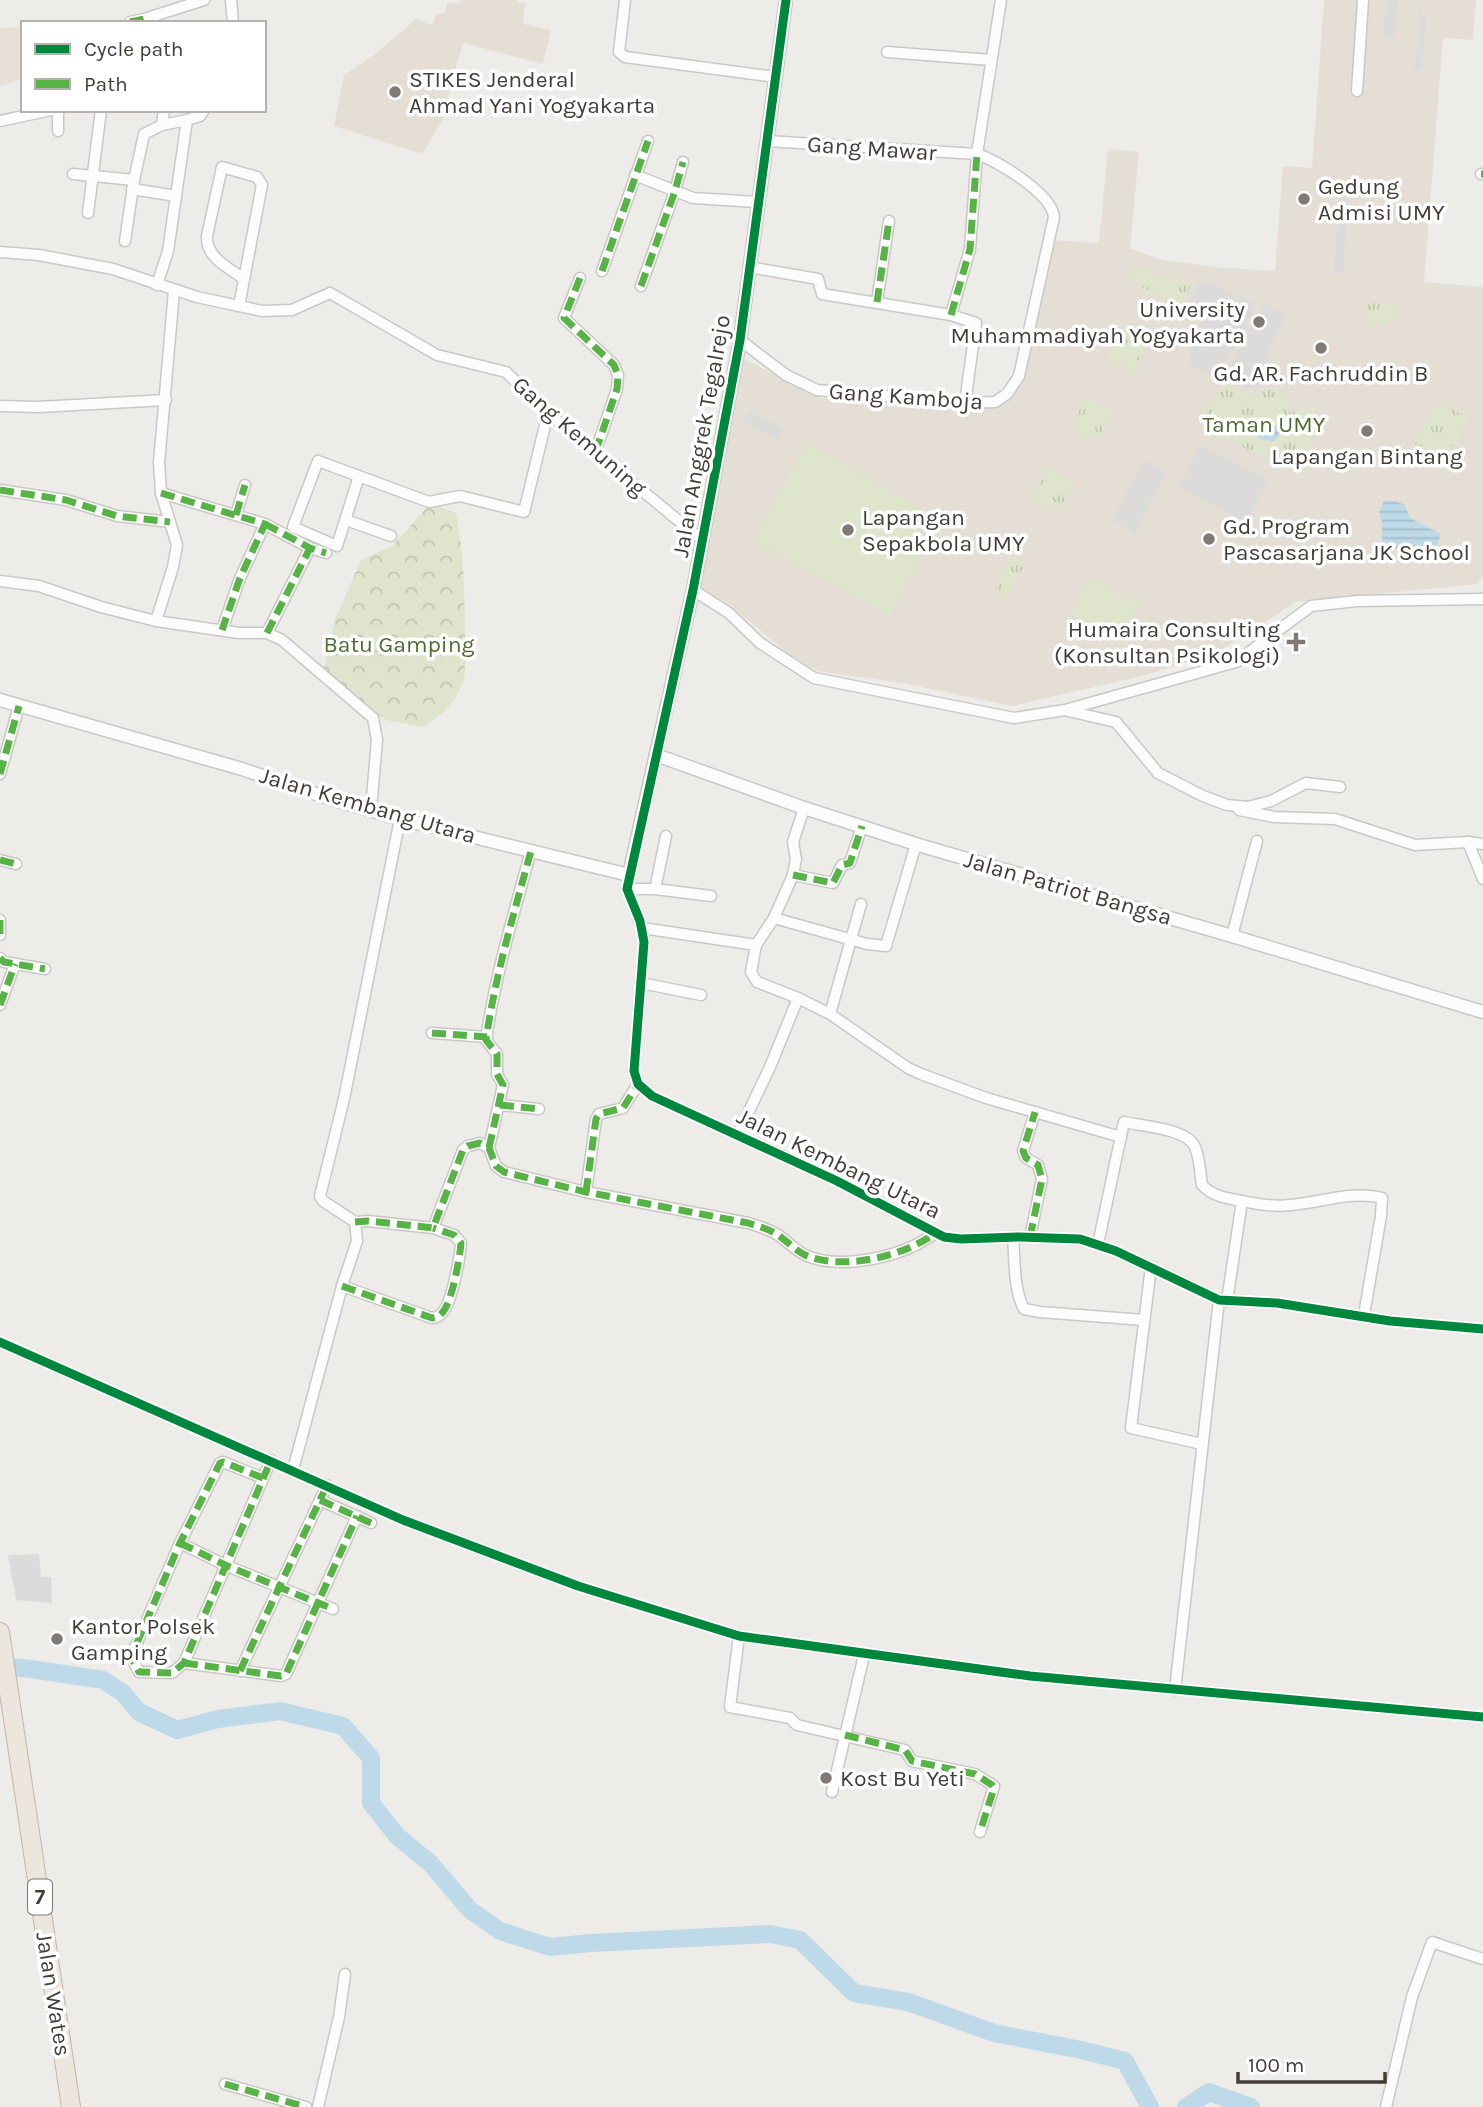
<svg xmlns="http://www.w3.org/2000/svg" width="1483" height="2107" font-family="Karla,sans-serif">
<defs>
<pattern id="forest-crowns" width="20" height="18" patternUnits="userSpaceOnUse" patternTransform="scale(1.75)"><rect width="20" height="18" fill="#dee5cc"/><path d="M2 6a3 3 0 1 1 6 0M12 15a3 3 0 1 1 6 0" fill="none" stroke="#c0c5b0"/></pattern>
<pattern id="park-tufts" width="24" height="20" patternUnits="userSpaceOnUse" patternTransform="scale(1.75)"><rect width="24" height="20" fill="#dee5cc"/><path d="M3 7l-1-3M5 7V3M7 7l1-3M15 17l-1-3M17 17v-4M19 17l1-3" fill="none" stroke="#c0c5b0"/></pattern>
<pattern id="water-rules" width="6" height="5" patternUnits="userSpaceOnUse" patternTransform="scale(1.75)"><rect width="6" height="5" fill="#bedae8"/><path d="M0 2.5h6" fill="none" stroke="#a4bcc8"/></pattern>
</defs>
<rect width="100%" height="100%" fill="#eeece9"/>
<polygon fill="#e8dfd6" points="23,27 23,79 0,86 0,28"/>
<g fill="#e4ded5">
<polygon points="461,0 517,0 517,2 525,3 523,24 551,30 543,64 463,43 444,109 448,111 422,154 334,126 344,75 374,55 416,19 432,25 437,13 444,14 448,2 459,4"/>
<polygon points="1324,0 1476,0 1473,40 1443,38 1424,282 1483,287 1483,576 1478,584 1296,602 1215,654 1146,675 1012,706 908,684 818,671 790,655 729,604 698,586 741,357 818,397 834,400 865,398 994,405 1006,402 1022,385 1051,240 1099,243 1108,149 1139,152 1130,248 1162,260 1225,268 1275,271 1283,166 1312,168"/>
</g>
<path fill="url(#forest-crowns)" d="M431 503 456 513C466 564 465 618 465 670 464 695 443 715 423 727L386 720 323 672 334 622 361 560 393 545Z"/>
<g fill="url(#park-tufts)">
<polygon points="1135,267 1164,278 1192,283 1182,306 1129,281"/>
<path d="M1366 303 1398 304C1396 333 1365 333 1366 303Z"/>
<polygon points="1123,330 1148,343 1133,371 1108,358"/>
<polygon points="1223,382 1253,397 1269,388 1284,394 1290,413 1315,407 1320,426 1296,471 1212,433 1206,413"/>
<polygon points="1086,398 1113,412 1098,441 1071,427"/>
<polygon points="1437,401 1468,418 1445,460 1415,444"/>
<polygon points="1048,467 1075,482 1059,511 1032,496"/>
<polygon points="1013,557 1025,564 1007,597 995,590"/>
</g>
<g fill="#dee5cc">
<polygon points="807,444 942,520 889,615 754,540"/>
<polygon points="1089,579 1139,605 1120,641 1071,615"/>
</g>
<g fill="#dddbd9">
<polygon points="1387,0 1398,1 1395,38 1383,37"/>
<polygon points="1420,9 1426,19 1422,66 1415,73"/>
<polygon points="1340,189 1348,189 1343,273 1334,273"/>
<polygon points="1199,281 1209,282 1257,304 1216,379 1190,365 1190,345 1204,317 1186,308"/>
<polygon points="1264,303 1286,316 1267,353 1274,380 1255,391 1226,374"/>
<polygon points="749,411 784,428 778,440 743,422"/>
<polygon points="1200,445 1269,480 1247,523 1179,487"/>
<polygon points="1144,460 1167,472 1135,533 1112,520"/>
<polygon points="39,1554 41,1577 51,1577 52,1603 16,1600 8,1555"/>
</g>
<g fill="url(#water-rules)">
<polygon points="1257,421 1267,427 1280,425 1278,438 1274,441 1259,439 1253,426"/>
<path d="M1384 501H1395L1405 505 1410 518 1441 534 1437 545C1423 551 1395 552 1382 544V522L1379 513Z"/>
</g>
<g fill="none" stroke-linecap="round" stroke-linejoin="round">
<g stroke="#bedae8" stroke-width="18">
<polyline points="0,1666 31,1669 103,1680 123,1693 139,1712 177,1730 218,1719 280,1711 343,1726 371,1758 371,1803 397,1836 431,1864 470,1910 500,1931 550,1947 591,1943 770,1934 800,1940 854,1993 908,2002 994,2033 1081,2050 1125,2061 1150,2107"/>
<polyline points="1186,2107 1209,2092 1251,2107"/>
</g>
<defs>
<g id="minor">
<polyline points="231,0 233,23"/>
<polyline points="625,0 619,52 625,57 775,77"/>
<polyline points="130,22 144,19"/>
<polyline points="145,23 144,19 204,0"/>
<polyline points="887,52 991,60"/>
<polyline points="1357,91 1363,0"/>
<polyline points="187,120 200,116 204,110"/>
<polyline points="0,121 51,110"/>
<polyline points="162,125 164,110"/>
<polyline points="58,131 58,110"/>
<polyline points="73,174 134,180 144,134 162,125 187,120 168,251 157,285"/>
<polyline points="1481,174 1483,174"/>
<polyline points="635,175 693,198 757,202"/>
<polyline points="132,189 176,196"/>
<polyline points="88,213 101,110"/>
<polyline points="125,241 134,180"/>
<polyline points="0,252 39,255 113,269 197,297 262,311 292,310 330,293 437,355 506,372 548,413 702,540"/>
<polyline points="749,267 818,279 822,294 951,315 976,323 965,403"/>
<polyline points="602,271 648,141"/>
<polyline points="580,278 564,318 614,365 618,375 617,389 595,453"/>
<polyline points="641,286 675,191 683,162"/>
<polyline points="877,302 889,221"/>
<path d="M239 306 261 190 262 185 257 177 222 167 207 236C206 258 228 267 244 279"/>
<polyline points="951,315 970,249 977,154 1001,0"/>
<path d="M740 340 786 375 817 390 965 403 995 402 1007 394 1019 376 1054 217C1052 194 998 161 977 154L767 141"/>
<polyline points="0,406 38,407 166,400"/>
<polyline points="359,476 337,546 293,527 318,461 429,502 460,496 524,512 548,413"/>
<polyline points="0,490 66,500 117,516 170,522"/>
<polyline points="161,493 265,524 240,578 222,630"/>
<polyline points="236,515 245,485"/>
<polyline points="346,520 391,536"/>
<polyline points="265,524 310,548 326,553"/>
<polyline points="0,581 39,586 101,607 156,621 239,633 267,633 282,640 373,718 377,740 371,809"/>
<polyline points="693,590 729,613 760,643 814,678 1014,718 1065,710 1236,662 1311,606 1357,601 1483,599"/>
<polyline points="156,621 173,567 177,545 161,493 159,463 174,291"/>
<polyline points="267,633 310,548"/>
<polyline points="1068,711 1116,722 1158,773 1203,796 1227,805 1248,807 1271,801 1306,783 1340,787"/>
<polyline points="0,774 19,706"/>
<polyline points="1239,810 1274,817 1335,819 1415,845 1468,842 1483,844"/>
<polyline points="1468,842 1483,879"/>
<polyline points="0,860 16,864"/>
<path d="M629 875C625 899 643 918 644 942L634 1071 638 1084 652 1096 837 1181 944 1237 961 1239 1019 1237 1080 1239 1116 1251 1219 1300 1277 1303 1390 1321 1483 1329"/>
<polyline points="793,875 833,883 842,865 850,863 862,826"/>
<polyline points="627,889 655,889 711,896"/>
<polyline points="655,889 666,836"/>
<polyline points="774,918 867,944 886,946 916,844"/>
<polyline points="0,920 0,935"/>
<polyline points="642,928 756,945 751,972 757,982 798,998 830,1014 908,1068 921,1074 986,1098 1121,1137"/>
<polyline points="1232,936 1257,841"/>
<polyline points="756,945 774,918 793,875 796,859 793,842 804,808"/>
<polyline points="0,958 4,962 45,969"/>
<polyline points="641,983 701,995"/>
<polyline points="0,1005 15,964"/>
<polyline points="830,1014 861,904"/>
<polyline points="432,1033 487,1037"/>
<polyline points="500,1105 539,1109"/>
<polyline points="738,1134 770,1067 798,998"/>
<path d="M489 1148 503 1085 497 1074V1054L486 1040C495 976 514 913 531 851"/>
<polyline points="586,1192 596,1119 599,1114 623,1108 638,1084"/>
<path d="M355 1222 368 1221 433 1228 463 1150 468 1146 480 1143 489 1148 496 1166 504 1172 586 1192 748 1223C758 1226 769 1229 778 1235 787 1241 795 1250 805 1255 841 1271 904 1257 935 1233"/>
<path d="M1013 1237C1015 1259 1013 1288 1024 1309L1040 1312 1144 1320"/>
<polyline points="1030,1237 1042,1179 1038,1165 1026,1158 1023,1151 1035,1112"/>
<path d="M1098 1244 1124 1122C1142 1126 1188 1129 1195 1147 1200 1159 1200 1173 1202 1185 1214 1197 1226 1198 1242 1201 1258 1204 1273 1207 1290 1205 1319 1203 1353 1190 1382 1198L1381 1216 1364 1315"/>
<polyline points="1151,1267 1131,1428 1202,1444"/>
<path d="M342 1286 432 1318C438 1317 438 1317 442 1313 452 1303 460 1257 461 1243L454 1235 433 1228"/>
<polyline points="1227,1301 1242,1201"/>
<polyline points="0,1342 403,1520 578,1586 739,1636 1030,1676 1483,1717"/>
<polyline points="293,1470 342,1286 357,1241 355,1222 323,1201 320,1196 344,1099 400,819"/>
<path d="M263 1478 223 1462 220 1463 180 1543 133 1652V1661L139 1672 172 1673 184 1663C213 1595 242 1528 271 1460"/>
<polyline points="320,1500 371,1523"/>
<polyline points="180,1543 225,1565 333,1609"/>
<polyline points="739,1636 730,1707 790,1718 797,1725 905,1750 912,1761 975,1774 994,1786 980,1832"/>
<polyline points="184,1663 281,1676 286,1674 357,1516"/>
<polyline points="240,1671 327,1485"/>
<polyline points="1175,1690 1219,1300"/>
<polyline points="832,1792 864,1655"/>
<polyline points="225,2084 306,2107"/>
<polyline points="318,2107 339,2017 345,1974"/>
<polyline points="1386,2107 1412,1997 1432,1942 1483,1959"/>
</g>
<g id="tertiary">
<polyline points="0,700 242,769 322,796 400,819 629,875 693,590 740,340 786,0"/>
<polyline points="656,755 804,808 922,846 1232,936 1483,1012"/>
</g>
<polyline id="trunk" points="0,1632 71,2107"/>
</defs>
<use href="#minor" stroke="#cac8c5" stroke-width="13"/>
<use href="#tertiary" stroke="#cac8c5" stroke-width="15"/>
<use href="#trunk" stroke="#c3b6a7" stroke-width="20"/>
<use href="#minor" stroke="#fcfcfc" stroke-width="10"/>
<use href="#tertiary" stroke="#fcfcfc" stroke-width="12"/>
<use href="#trunk" stroke="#ece6df" stroke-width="18"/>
<g stroke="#57b346" stroke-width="7" stroke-dasharray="14 7" stroke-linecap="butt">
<polyline points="130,22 144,19"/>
<polyline points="1481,174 1483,174"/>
<polyline points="602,271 648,141"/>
<polyline points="580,278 564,318 614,365 618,375 617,389 595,453"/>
<polyline points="641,286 675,191 683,162"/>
<polyline points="877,302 889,221"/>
<polyline points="951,315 970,249 977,154"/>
<polyline points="0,490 66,500 117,516 170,522"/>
<polyline points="161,493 265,524 240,578 222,630"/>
<polyline points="236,515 245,485"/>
<polyline points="265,524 310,548 326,553"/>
<polyline points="267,633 310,548"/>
<polyline points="0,774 19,706"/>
<polyline points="0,860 16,864"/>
<polyline points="793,875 833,883 842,865 850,863 862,826"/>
<polyline points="0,920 0,935"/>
<polyline points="0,958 4,962 45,969"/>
<polyline points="0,1005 15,964"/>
<polyline points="432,1033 487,1037"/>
<polyline points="500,1105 539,1109"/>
<path d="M489 1148 503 1085 497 1074V1054L486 1040C495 976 514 913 531 851"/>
<polyline points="586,1192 596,1119 599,1114 623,1108 638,1084"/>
<path d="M355 1222 368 1221 433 1228 463 1150 468 1146 480 1143 489 1148 496 1166 504 1172 586 1192 748 1223C758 1226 769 1229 778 1235 787 1241 795 1250 805 1255 841 1271 904 1257 935 1233"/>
<polyline points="1030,1237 1042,1179 1038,1165 1026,1158 1023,1151 1035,1112"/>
<path d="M342 1286 432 1318C438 1317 438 1317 442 1313 452 1303 460 1257 461 1243L454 1235 433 1228"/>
<path d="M263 1478 223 1462 220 1463 180 1543 133 1652V1661L139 1672 172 1673 184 1663C213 1595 242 1528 271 1460"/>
<polyline points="320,1500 371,1523"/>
<polyline points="180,1543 225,1565 333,1609"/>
<polyline points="184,1663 281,1676 286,1674 357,1516"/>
<polyline points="240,1671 327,1485"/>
<polyline points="845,1735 905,1750 912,1761 975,1774 992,1785 994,1788 980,1832"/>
<polyline points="225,2084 306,2107"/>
</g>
<defs>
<g id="cycleway">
<polyline points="786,0 740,340 693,590 627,889 640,921 644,942 634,1071 638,1084 652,1096 837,1181 944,1237 961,1239 1019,1237 1080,1239 1116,1251 1219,1300 1277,1303 1390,1321 1483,1329"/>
<polyline points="0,1342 403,1520 578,1586 739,1636 1030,1676 1483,1717"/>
</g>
</defs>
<use href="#cycleway" stroke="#fff" stroke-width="13"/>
<use href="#cycleway" stroke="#00873e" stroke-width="9"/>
</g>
<g fill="#7f7a75" stroke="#fff" stroke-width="2.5">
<circle cx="395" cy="92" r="7"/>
<circle cx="1304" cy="199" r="7"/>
<circle cx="1259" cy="322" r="7"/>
<circle cx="1321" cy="348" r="7"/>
<circle cx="1367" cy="431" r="7"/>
<circle cx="848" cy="530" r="7"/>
<circle cx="1209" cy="539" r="7"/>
<path d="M1292.5 631.5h7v7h7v7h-7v7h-7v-7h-7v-7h7z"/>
<circle cx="57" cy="1639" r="7"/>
<circle cx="826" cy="1778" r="7"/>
</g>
<g text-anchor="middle" stroke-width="7" stroke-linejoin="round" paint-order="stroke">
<rect fill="#fff" stroke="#7b7772" stroke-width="2" x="28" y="1879.5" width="24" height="35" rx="5"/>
<g font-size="21" font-weight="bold" fill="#433d36">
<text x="40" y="1904">7</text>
</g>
<g font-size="23" fill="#433d36" stroke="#fff" text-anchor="start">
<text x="409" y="87">STIKES Jenderal<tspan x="409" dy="26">Ahmad Yani Yogyakarta</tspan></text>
<text x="1318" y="194">Gedung<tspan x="1318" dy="26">Admisi UMY</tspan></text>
<text x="1245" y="317" text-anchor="end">University<tspan x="1245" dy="26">Muhammadiyah Yogyakarta</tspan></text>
<text x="1321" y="381" text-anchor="middle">Gd. AR. Fachruddin B</text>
<text x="1367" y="464" text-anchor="middle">Lapangan Bintang</text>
<text x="862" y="525">Lapangan<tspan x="862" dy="26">Sepakbola UMY</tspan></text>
<text x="1223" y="534">Gd. Program<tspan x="1223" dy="26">Pascasarjana JK School</tspan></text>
<text x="1280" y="637" text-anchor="end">Humaira Consulting<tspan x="1280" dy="26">(Konsultan Psikologi)</tspan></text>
<text x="71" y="1634">Kantor Polsek<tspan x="71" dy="26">Gamping</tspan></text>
<text x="840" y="1786">Kost Bu Yeti</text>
</g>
<g font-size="23" fill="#433d36" stroke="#fff">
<text transform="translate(872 148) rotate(4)" y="8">Gang Mawar</text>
<text transform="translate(906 396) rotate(4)" y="8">Gang Kamboja</text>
<text transform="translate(580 436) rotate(41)" y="8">Gang Kemuning</text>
<text transform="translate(701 436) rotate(-80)" y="8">Jalan Anggrek Tegalrejo</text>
<text transform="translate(368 805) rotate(16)" y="8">Jalan Kembang Utara</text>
<text transform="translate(1068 888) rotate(16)" y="8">Jalan Patriot Bangsa</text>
<text transform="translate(839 1163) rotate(26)" y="8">Jalan Kembang Utara</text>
<text transform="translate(54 1994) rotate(81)" y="8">Jalan Wates</text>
</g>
<g font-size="23" fill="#4d6d31" stroke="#fff">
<text x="1264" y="432">Taman UMY</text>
<text x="399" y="652">Batu Gamping</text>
</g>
</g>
<rect x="21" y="21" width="245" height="91" fill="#ffffff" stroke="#b4b1af" stroke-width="2"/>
<rect x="35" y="44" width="35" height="10" fill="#00873e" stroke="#b4b1af" stroke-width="2"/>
<text x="84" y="56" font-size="21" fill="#433d36">Cycle path</text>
<rect x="35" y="79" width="35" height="10" fill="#57b346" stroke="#b4b1af" stroke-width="2"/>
<text x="84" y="91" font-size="21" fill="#433d36">Path</text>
<path d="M1238 2072v10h147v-10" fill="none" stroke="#433d36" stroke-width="3.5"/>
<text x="1248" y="2072" font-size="21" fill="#433d36" stroke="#ffffff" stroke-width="5" paint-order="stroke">100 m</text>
</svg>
